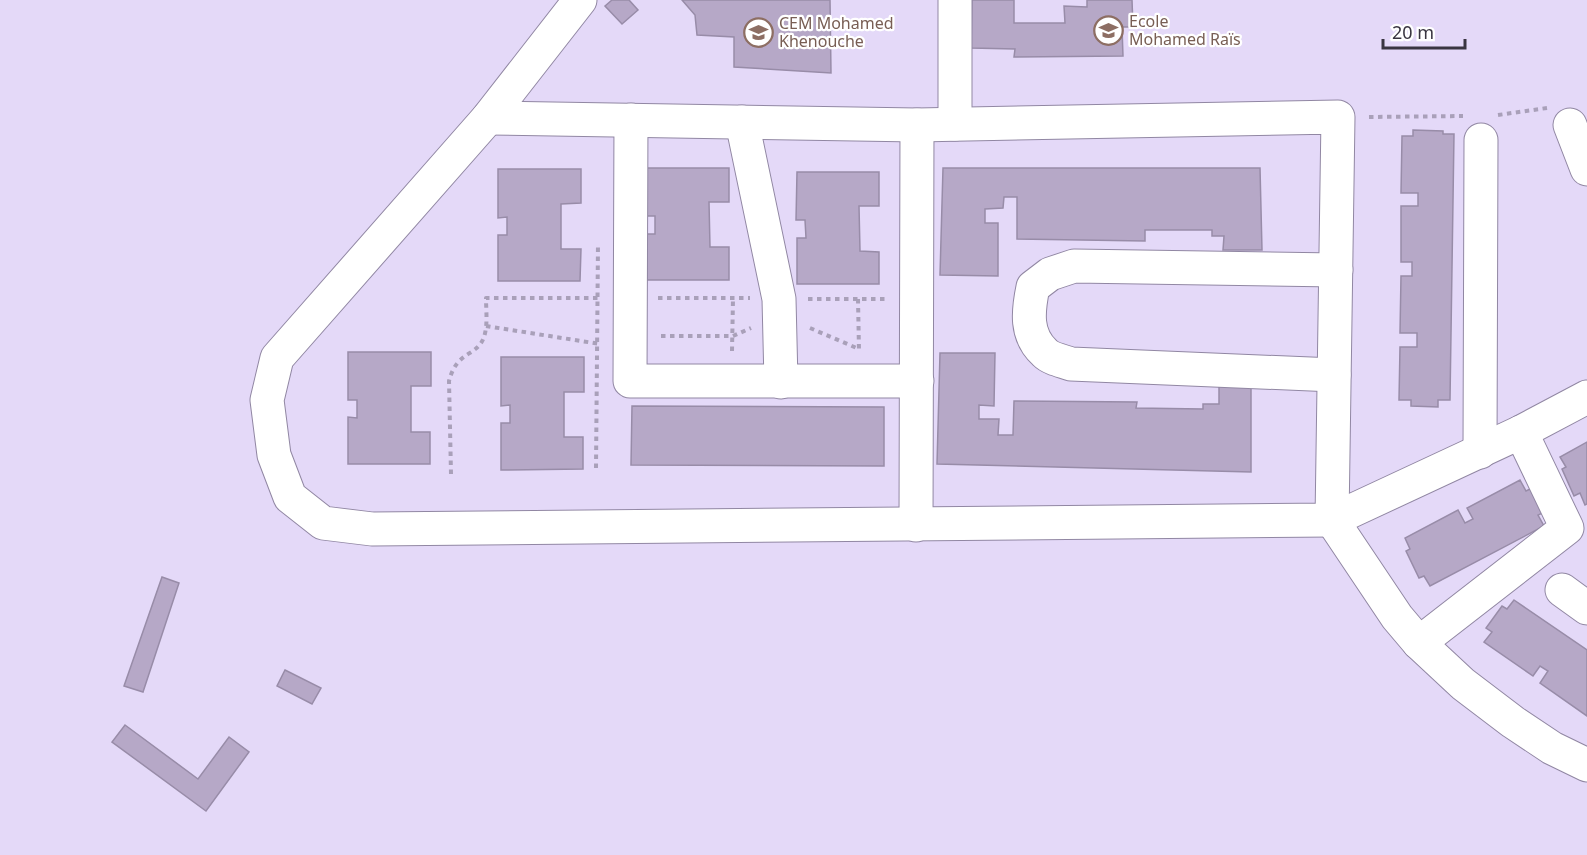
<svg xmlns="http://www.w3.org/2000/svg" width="1587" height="855" font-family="'Noto Sans',sans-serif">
<rect width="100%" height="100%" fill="#e4d9f8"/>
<g fill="#b6a8c7" stroke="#988ca8" stroke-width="1.5">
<polygon points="612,0 629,0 638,10 622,24 605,6"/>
<polygon points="682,0 830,0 831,73 734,67 734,37 697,35 695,15"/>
<polygon points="972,0 1014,0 1014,23 1065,23 1064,6 1087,7 1087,0 1132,0 1133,27 1122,27 1123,56 1014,57 1015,49 971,48"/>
<polygon points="1413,130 1443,131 1443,134 1454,134 1450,400 1438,400 1438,407 1411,406 1411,400 1399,400 1400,347 1417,347 1417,333 1400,333 1401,276 1412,276 1412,262 1401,262 1401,206 1418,206 1418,193 1401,193 1402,136 1413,136"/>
<polygon points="647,168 729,168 729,202 709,202 710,247 729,247 729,280 647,280 647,234 655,234 655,216 647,216"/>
<polygon points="943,168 1260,168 1262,250 1223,250 1224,236 1212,236 1212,230 1145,230 1145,241 1017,239 1017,197 1004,197 1003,208 985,209 985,223 998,223 998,276 940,275"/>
<polygon points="498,169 581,169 581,203 561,204 561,249 581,249 580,281 498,281 498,235 507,235 507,217 498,218"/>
<polygon points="797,172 879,172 879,206 859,206 860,251 879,252 879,284 797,284 797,238 806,238 805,220 796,220"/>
<polygon points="348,352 431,352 431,386 411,386 411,432 430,432 430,464 348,464 348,417 357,418 357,400 348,400"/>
<polygon points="940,353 995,353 994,406 979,405 979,419 999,419 998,435 1013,435 1014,401 1137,402 1136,408 1203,409 1203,404 1219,404 1219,386 1251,387 1251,472 937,464"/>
<polygon points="501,357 584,357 584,392 564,392 564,437 583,437 583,469 501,470 501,423 510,423 510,405 501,406"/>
<polygon points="632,406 884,407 884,466 631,465"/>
<polygon points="1587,442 1587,504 1585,505 1580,493 1574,496 1562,469 1566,467 1560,457"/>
<polygon points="1520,480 1526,491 1532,488 1545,512 1538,515 1544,526 1430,586 1424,576 1419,578 1406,551 1410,549 1405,538 1458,510 1465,523 1473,519 1467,508"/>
<polygon points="162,577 179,583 143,692 124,686"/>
<polygon points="1514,600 1587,650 1587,716 1540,683 1548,671 1540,666 1533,676 1484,642 1492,632 1486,628 1502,606 1507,609"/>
<polygon points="285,670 321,688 312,704 277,686"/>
<polygon points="125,725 198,779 229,737 249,752 206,811 112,742"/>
</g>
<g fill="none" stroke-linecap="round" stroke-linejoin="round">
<defs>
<g id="minor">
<polyline points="580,0 488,118 277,358 267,400 274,455 290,497 323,523 372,529 1332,520 1521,432 1587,397"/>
<polyline points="488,118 917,125 1338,117 1332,520 1397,617 1419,643 1463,684 1513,722 1552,748 1587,765"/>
<polyline points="631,120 630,381 917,381"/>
<polyline points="742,122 779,299 781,382"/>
<polyline points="955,124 955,0"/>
<polyline points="1570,125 1587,169"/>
<path d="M1334 375 1071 364C1063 361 1051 359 1045 353 1025 335 1028 311 1033 287L1050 274 1074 266 1336 270"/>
<polyline points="1480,452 1481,140"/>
<polyline points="916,525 917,125"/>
<polyline points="1562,590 1587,608"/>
<polyline points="1419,643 1567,528 1521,432"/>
</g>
</defs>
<use href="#minor" stroke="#9187a3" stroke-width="35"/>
<g stroke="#a9a0b9" stroke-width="4" stroke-dasharray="4.5 4.5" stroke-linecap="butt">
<polyline points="1498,115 1547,108"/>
<polyline points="1369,117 1463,116"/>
<polyline points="658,298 750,298"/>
<polyline points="808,299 888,299"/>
<polyline points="858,299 859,351"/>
<polyline points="486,326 600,344"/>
<polyline points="810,328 859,349"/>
<polyline points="661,336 733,336 751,328"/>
<polyline points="732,351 733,299"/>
<polyline points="596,468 598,243"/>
<path d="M451 474 449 381C457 350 477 357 484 337 488 325 486 310 486 298H600"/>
</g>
<use href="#minor" stroke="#fff" stroke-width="33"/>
</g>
<defs>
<symbol id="school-ring" viewBox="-11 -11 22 22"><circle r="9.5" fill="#fff" stroke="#8d6e63" stroke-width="1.5"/><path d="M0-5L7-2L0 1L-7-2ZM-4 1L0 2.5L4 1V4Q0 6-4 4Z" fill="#8d6e63"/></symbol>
</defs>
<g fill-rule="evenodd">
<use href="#school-ring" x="1092" y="14" width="33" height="33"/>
<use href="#school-ring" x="742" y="16" width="33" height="33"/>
</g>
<g text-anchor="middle" stroke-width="4.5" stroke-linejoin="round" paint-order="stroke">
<g font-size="16" fill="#785e54" stroke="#fff" text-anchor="start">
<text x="1129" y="27">Ecole<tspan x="1129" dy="18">Mohamed Raïs</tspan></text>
<text x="779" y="29">CEM Mohamed<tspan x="779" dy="18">Khenouche</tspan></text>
</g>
</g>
<path d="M1383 39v9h82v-9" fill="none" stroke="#393541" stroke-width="3"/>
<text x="1392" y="39" font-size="18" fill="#393541" stroke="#ffffff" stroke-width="4.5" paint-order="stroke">20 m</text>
</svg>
